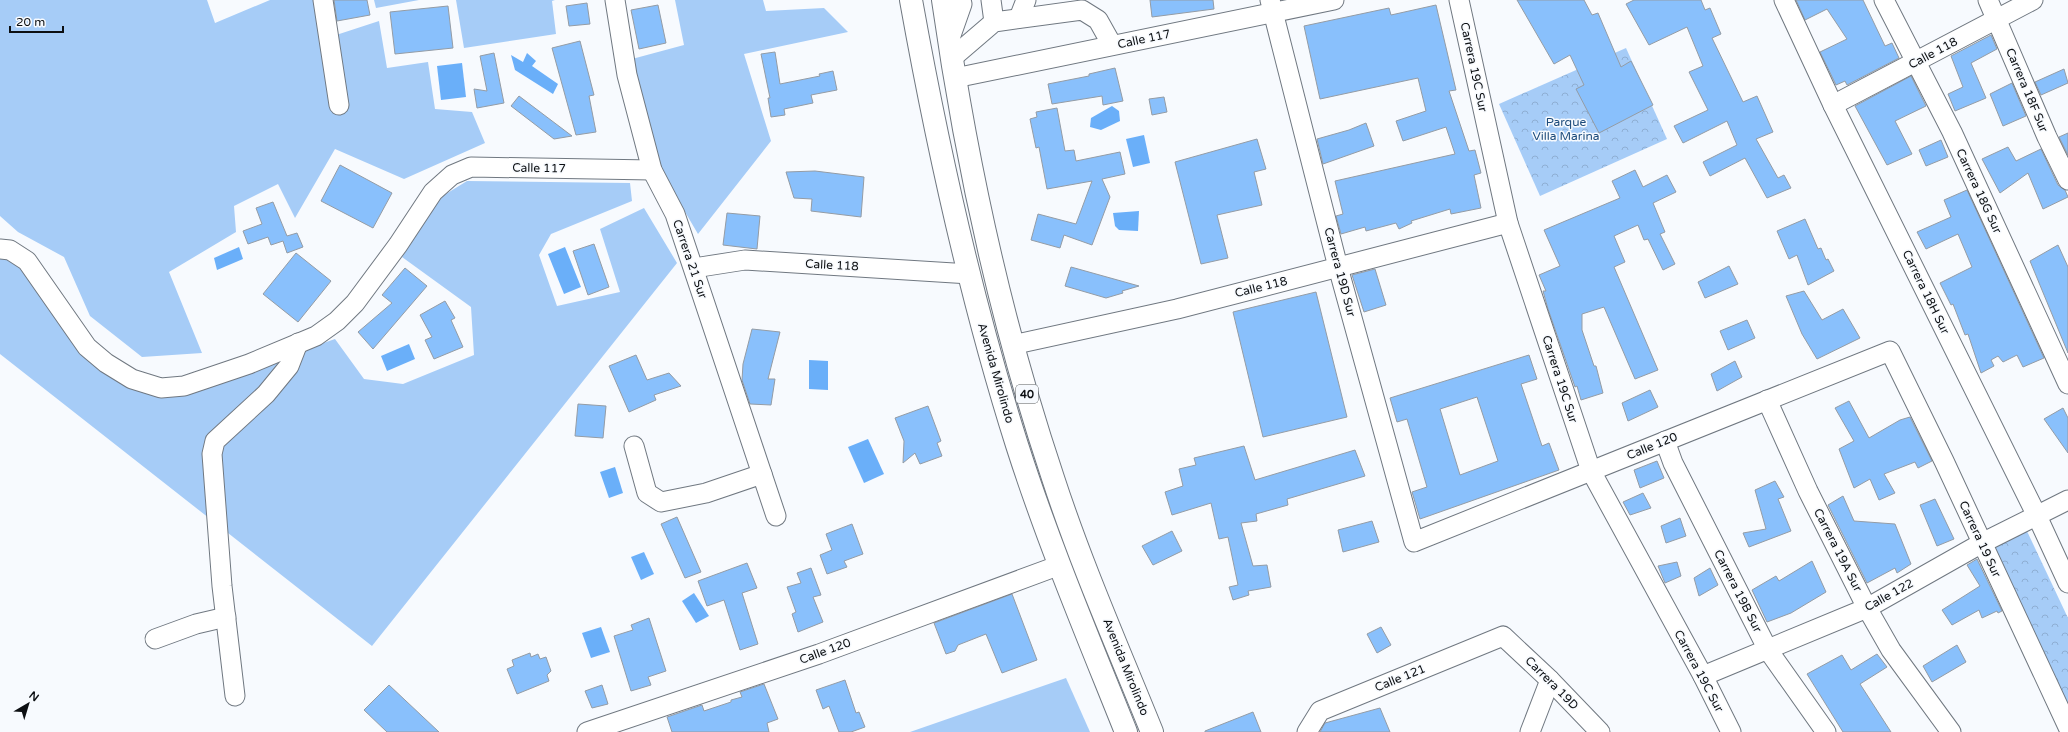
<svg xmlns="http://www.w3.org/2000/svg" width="2068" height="732" font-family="'Varela Round',sans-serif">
<defs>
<pattern id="park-crowns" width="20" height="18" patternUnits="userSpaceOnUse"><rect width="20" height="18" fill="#a6ccf7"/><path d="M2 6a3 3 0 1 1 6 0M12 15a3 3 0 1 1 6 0" fill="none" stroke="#8eaed3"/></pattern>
</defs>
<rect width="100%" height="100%" fill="#f7fafe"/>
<g fill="#a6ccf7">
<polygon points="0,0 207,0 215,23 270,0 313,0 327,38 379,21 387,68 428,62 435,109 472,112 485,143 404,179 335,149 295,218 278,184 234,206 236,232 169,272 202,353 142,357 90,316 64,257 18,232 0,216"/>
<polygon points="374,0 419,0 376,8"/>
<polygon points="456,0 555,0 552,1 556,34 464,48"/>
<polygon points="675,0 763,0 766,11 824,8 848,32 744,54 771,141 698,234 661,171 632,59 684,45"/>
<polygon points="467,181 630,183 632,201 551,234 539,255 557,306 620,292 600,229 644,208 677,263 372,646 0,354 0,253 39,279 112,376 165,398 335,339 364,379 403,384 474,355 471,307 402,257 441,197"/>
<polygon points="1066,678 1090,732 910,732"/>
</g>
<g fill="url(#park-crowns)">
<polygon points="1626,48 1667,139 1540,196 1499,104"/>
<polygon points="2025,527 2068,618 2068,712 1989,542"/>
</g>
<g fill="#6aaff9">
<polygon points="527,53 536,61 532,66 558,84 553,94 515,70 511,55 523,62"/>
<polygon points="462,63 466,97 441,100 437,66"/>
<polygon points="1112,106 1119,111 1120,121 1101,130 1090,127 1091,118"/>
<polygon points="1144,135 1150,163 1133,167 1126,139"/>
<polygon points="1139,211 1138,231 1119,230 1115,226 1113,213"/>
<polygon points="239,247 243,259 217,270 214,258"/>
<polygon points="565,247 581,287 564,294 548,254"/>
<polygon points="409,344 415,359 387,371 381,356"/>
<polygon points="809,360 828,361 828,390 809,389"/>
<polygon points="868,439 884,474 864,483 848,447"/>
<polygon points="615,467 623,493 609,498 600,472"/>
<polygon points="644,552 654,574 641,580 631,557"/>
<polygon points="694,593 709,616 696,623 682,601"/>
<polygon points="601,627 610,652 591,658 582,633"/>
</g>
<g fill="#89c0fc" stroke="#949ca5" fill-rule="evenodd">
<polygon points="334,0 367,0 370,15 337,21"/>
<polygon points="1150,0 1213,0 1214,9 1152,17"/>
<polygon points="1517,0 1584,0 1592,15 1598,13 1621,67 1631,61 1653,105 1599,133 1576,89 1584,85 1570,55 1554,64"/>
<polygon points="1634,0 1701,0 1705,10 1710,8 1721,34 1712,38 1743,102 1757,96 1773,132 1756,139 1778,178 1784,175 1791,188 1767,198 1745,158 1710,176 1703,162 1737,145 1727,121 1683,143 1674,126 1708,110 1689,72 1703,66 1687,27 1649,45 1626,4"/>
<polygon points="1796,0 1863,0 1885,46 1892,43 1899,58 1847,85 1845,81 1836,85 1820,52 1847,39 1827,9 1805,20"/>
<polygon points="587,3 590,24 569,26 566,6"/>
<polygon points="658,5 666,43 639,49 631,10"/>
<polygon points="1436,5 1456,90 1449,91 1469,151 1475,150 1481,173 1474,175 1481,208 1451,214 1450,209 1411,221 1412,223 1399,229 1396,223 1366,231 1365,227 1341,234 1336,216 1343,214 1335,181 1455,154 1446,127 1403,141 1396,121 1426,111 1418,78 1320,99 1304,26 1389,8 1391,15"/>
<polygon points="448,6 453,48 395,54 390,12"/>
<polygon points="1991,35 1997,49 1971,63 1986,98 1955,111 1948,94 1963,87 1951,56"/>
<polygon points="580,41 594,95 589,96 596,132 576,135 552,48"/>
<polygon points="775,52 780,84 820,76 819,74 833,71 837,90 811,95 813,103 784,109 785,115 771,117 768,98 770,98 761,54"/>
<polygon points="494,53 504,103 477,108 474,89 487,91 480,56"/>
<polygon points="1115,68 1123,101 1103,105 1102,96 1052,104 1048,84 1089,76 1089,74"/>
<polygon points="2064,69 2068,83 2041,95 2035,82"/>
<polygon points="1911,76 1926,106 1895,121 1912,154 1887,165 1855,106"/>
<polygon points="2012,83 2026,116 2003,126 1990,94"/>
<polygon points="519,96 572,136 554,139 511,106"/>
<polygon points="1164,97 1167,112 1152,115 1149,99"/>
<polygon points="1057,108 1065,151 1074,150 1076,161 1120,152 1125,174 1102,179 1110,197 1092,245 1064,235 1060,248 1031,240 1038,214 1076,224 1092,181 1047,189 1039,147 1036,148 1030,119 1037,117 1036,112"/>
<polygon points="1366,123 1374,146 1323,164 1317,139 1349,130"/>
<polygon points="2068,133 2068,155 2059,137"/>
<polygon points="1257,139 1266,169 1254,172 1262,205 1217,215 1228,258 1201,264 1175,162"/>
<polygon points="1941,140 1948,157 1926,166 1919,150"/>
<polygon points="2008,147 2016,161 2041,149 2058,185 2065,190 2068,197 2043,209 2028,173 2000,193 1982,159"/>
<polygon points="340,165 392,193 373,228 321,201"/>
<polygon points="1635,170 1643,187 1667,175 1676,192 1653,203 1665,232 1660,234 1675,264 1663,270 1648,239 1644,240 1638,225 1614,236 1625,262 1614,267 1658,370 1635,379 1604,307 1582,314 1582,330 1594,366 1596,366 1603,393 1581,400 1577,386 1575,387 1548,309 1543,291 1546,291 1539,275 1560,266 1544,230 1620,198 1612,181"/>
<polygon points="815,171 864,177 861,217 811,211 812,199 794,198 786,172"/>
<polygon points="1967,190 2044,358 2023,367 2017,355 2003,362 1998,356 1991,360 1994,366 1981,373 1968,334 1965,335 1953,304 1951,305 1940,283 1972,267 1958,234 1926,249 1917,232 1951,217 1944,200"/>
<polygon points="273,202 287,236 297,233 303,247 287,253 283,241 271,245 268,237 248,244 243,231 262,224 256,208"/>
<polygon points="727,213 760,216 757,249 723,245"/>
<polygon points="1805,219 1818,249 1821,248 1826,260 1828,259 1834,271 1808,285 1797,255 1789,259 1777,231"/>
<polygon points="594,244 609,287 588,295 573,251"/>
<polygon points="2058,245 2068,267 2068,353 2030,261"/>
<polygon points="296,253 331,281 298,322 263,294"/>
<polygon points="1729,266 1738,284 1705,298 1698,282"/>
<polygon points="1071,267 1139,286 1122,291 1123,293 1106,298 1065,286"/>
<polygon points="405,268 427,286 373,349 358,332 392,303 382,295"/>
<polygon points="1375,269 1386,305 1364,312 1352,275"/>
<polygon points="1804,291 1822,320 1843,309 1860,338 1817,359 1802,334 1786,296"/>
<polygon points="1316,292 1347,417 1263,437 1233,312"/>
<polygon points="445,301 455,318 451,320 463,347 434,359 425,340 432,337 420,315"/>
<polygon points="1747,320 1755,338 1728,350 1720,331"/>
<polygon points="752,329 780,332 768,379 775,379 771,405 750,404 742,380 743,364"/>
<polygon points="636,355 647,380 669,373 681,386 654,395 656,400 629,412 609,366"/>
<path d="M1529 355 1537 379 1521 384 1542 446 1549 443 1559 470 1420 519 1412 492 1427 487 1407 419 1397 422 1390 398ZM1477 397 1498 461 1460 475 1440 409Z"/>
<polygon points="1735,361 1742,377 1717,391 1711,374"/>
<polygon points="1650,390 1658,407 1628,421 1622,403"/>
<polygon points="1849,401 1869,438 1900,420 1910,417 1932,461 1918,468 1915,462 1884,474 1895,493 1879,500 1870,479 1854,488 1839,449 1854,441 1835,408"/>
<polygon points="578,404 606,406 603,438 575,436"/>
<polygon points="928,406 941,441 937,443 942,456 920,464 915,453 903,463 904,441 895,418"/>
<polygon points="2063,408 2068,418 2068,453 2044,419"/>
<polygon points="1244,446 1255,480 1355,450 1365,476 1287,499 1288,505 1256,514 1257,521 1241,523 1253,566 1267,565 1271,587 1248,591 1249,595 1233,600 1229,587 1238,585 1228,537 1219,539 1211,503 1172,515 1165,492 1183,486 1179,469 1196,465 1194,458"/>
<polygon points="1657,461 1664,478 1640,488 1634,470"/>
<polygon points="1775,481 1784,497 1778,499 1791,531 1749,547 1743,533 1766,529 1755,490"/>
<polygon points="1643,493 1651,508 1630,515 1623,502"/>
<polygon points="1843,496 1854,521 1895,524 1911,564 1897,573 1895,568 1867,583 1828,505"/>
<polygon points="1935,499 1954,539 1937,546 1920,505"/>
<polygon points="677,517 701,572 685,578 661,524"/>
<polygon points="1680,518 1686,536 1666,543 1661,526"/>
<polygon points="1372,521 1379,542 1343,552 1338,530"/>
<polygon points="852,524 863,554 844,561 847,567 827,574 820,555 832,550 826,534"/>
<polygon points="1172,531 1182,551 1153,565 1142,546"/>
<polygon points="1977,559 2002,611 1998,613 1997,611 1982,618 1979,610 1952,625 1942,610 1980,586 1967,565"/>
<polygon points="1812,561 1826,592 1791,613 1767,622 1752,590 1776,576 1779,581"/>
<polygon points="1677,562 1681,576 1665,583 1658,566"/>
<polygon points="747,563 757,588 742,593 758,644 740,650 724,600 707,606 698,581"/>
<polygon points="811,568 821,595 813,597 823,622 798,632 792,614 796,612 787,587 801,583 797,573"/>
<polygon points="1710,568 1718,585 1699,596 1694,578"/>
<polygon points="1012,594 1037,660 1002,673 986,634 958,645 955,651 946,654 934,623"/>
<polygon points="649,618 666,671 648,677 651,685 631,691 614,636 633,630 631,625"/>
<polygon points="1381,627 1391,645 1377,653 1367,634"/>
<polygon points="1957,645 1966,662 1932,682 1923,666"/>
<polygon points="530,653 531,657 538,654 540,659 546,657 551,671 547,675 549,681 517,694 507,669 514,666 512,660"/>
<polygon points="1877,654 1887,667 1860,684 1891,732 1843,732 1807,674 1842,655 1851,670"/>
<polygon points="845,680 856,713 859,712 865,727 851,732 839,732 829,706 823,709 816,690"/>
<polygon points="764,684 778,719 767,723 769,732 672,732 667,717 702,705 704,711 731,702 731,700 742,697 740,692"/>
<polygon points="389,685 439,732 387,732 364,710"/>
<polygon points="602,685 608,704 592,708 585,691"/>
<polygon points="1380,708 1390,732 1320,732 1325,723"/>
<polygon points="1253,712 1261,732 1205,732 1205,731"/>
</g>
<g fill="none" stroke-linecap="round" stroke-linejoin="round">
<defs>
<g id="minor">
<polyline points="323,0 339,105"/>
<polyline points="615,0 627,75 652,170 675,214 776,516"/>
<polyline points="991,0 994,22"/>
<polyline points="1270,0 1338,267 1414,542 1890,351 1944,461 2068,727"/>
<polyline points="1459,0 1508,223 1591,471 1703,676 1731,732"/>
<polyline points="1784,0 1833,105 2037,516 2068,583"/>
<polyline points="1884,0 1952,132 2068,384"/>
<polyline points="1988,0 2047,137 2068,180"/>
<polyline points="1019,18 1026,0"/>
<polyline points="949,41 962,4 961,0"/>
<polyline points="952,58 994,22 1082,10 1098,20 1112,45"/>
<polyline points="955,78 1334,0"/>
<polyline points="1833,105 2033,0"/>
<polyline points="0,249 10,250 27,261 87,347 106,363 132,379 161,388 184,386 249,364 316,336 337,321 355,303 398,245 433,192 452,175 471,167 652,170"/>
<polyline points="694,268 745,260 970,274"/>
<polyline points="1012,345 1177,309 1508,223"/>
<polyline points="1767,400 1808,491 1867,608 1891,650 1951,732"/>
<polyline points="1665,441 1673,463 1768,650 1826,732"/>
<polyline points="634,446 647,493 661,502 706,493 762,474"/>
<polyline points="155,639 196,624 226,617"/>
<polyline points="1703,676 1867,608 1982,543 2068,500"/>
<polyline points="235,696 222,586 212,454 215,441 266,394 289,366 298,343"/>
<polyline points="587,732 819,654 1060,565"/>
<polyline points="1307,732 1320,711 1503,636 1550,680 1600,732"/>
<polyline points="1530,732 1550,680"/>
</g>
<g id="major">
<path d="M911 0C938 150 971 300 1017 445 1048 542 1088 637 1126 732"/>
<path d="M943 0C966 162 1001 323 1053 478 1081 564 1118 648 1152 732"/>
</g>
</defs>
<use href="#minor" stroke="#707881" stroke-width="21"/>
<use href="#major" stroke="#707881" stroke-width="24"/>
<use href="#minor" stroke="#fff" stroke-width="19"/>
<use href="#major" stroke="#fff" stroke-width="22"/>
</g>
<g text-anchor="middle" stroke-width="3" stroke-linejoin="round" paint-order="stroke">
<rect fill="#f7fafe" stroke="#525659" stroke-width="1" x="1016" y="385" width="22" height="18" rx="3"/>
<g font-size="11" font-weight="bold" fill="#0c0f12">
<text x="1027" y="398">40</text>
</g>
<g font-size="12" fill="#0c0f12" stroke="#f7fafe">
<text transform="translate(1144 39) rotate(-12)" y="4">Calle 117</text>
<text transform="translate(1933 53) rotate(-28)" y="4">Calle 118</text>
<text transform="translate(1474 67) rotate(78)" y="4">Carrera 19C Sur</text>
<text transform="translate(2027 90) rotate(67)" y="4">Carrera 18F Sur</text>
<text transform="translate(539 168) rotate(1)" y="4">Calle 117</text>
<text transform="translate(1979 191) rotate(65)" y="4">Carrera 18G Sur</text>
<text transform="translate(690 259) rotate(71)" y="4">Carrera 21 Sur</text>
<text transform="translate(832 265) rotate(3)" y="4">Calle 118</text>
<text transform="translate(1340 272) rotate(75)" y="4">Carrera 19D Sur</text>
<text transform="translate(1261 287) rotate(-14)" y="4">Calle 118</text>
<text transform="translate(1926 292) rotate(64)" y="4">Carrera 18H Sur</text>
<text transform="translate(996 373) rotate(74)" y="4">Avenida Mirolindo</text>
<text transform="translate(1560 379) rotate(72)" y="4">Carrera 19C Sur</text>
<text transform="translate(1652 446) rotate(-22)" y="4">Calle 120</text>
<text transform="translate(1980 539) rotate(65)" y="4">Carrera 19 Sur</text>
<text transform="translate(1838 550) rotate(63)" y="4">Carrera 19A Sur</text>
<text transform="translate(1738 591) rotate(63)" y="4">Carrera 19B Sur</text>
<text transform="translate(1889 595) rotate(-29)" y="4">Calle 122</text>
<text transform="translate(825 651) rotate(-20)" y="4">Calle 120</text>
<text transform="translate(1126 667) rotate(68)" y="4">Avenida Mirolindo</text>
<text transform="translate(1699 671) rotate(62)" y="4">Carrera 19C Sur</text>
<text transform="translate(1400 678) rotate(-22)" y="4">Calle 121</text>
<text transform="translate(1552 683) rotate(45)" y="4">Carrera 19D</text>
</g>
<g font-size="12" fill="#1d4c7c" stroke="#f7fafe">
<text x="1566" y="126">Parque<tspan x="1566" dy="14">Villa Marina</tspan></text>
</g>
</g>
<g transform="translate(28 704) rotate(38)" stroke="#f7fafe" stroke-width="3" paint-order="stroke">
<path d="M0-3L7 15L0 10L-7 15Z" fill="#0c0f12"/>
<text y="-6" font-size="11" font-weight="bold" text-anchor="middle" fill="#0c0f12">N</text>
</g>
<path d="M10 26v6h53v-6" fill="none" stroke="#0c0f12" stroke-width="2"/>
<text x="16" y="26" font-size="12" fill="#0c0f12" stroke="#f7fafe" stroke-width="3" paint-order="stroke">20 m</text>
</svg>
